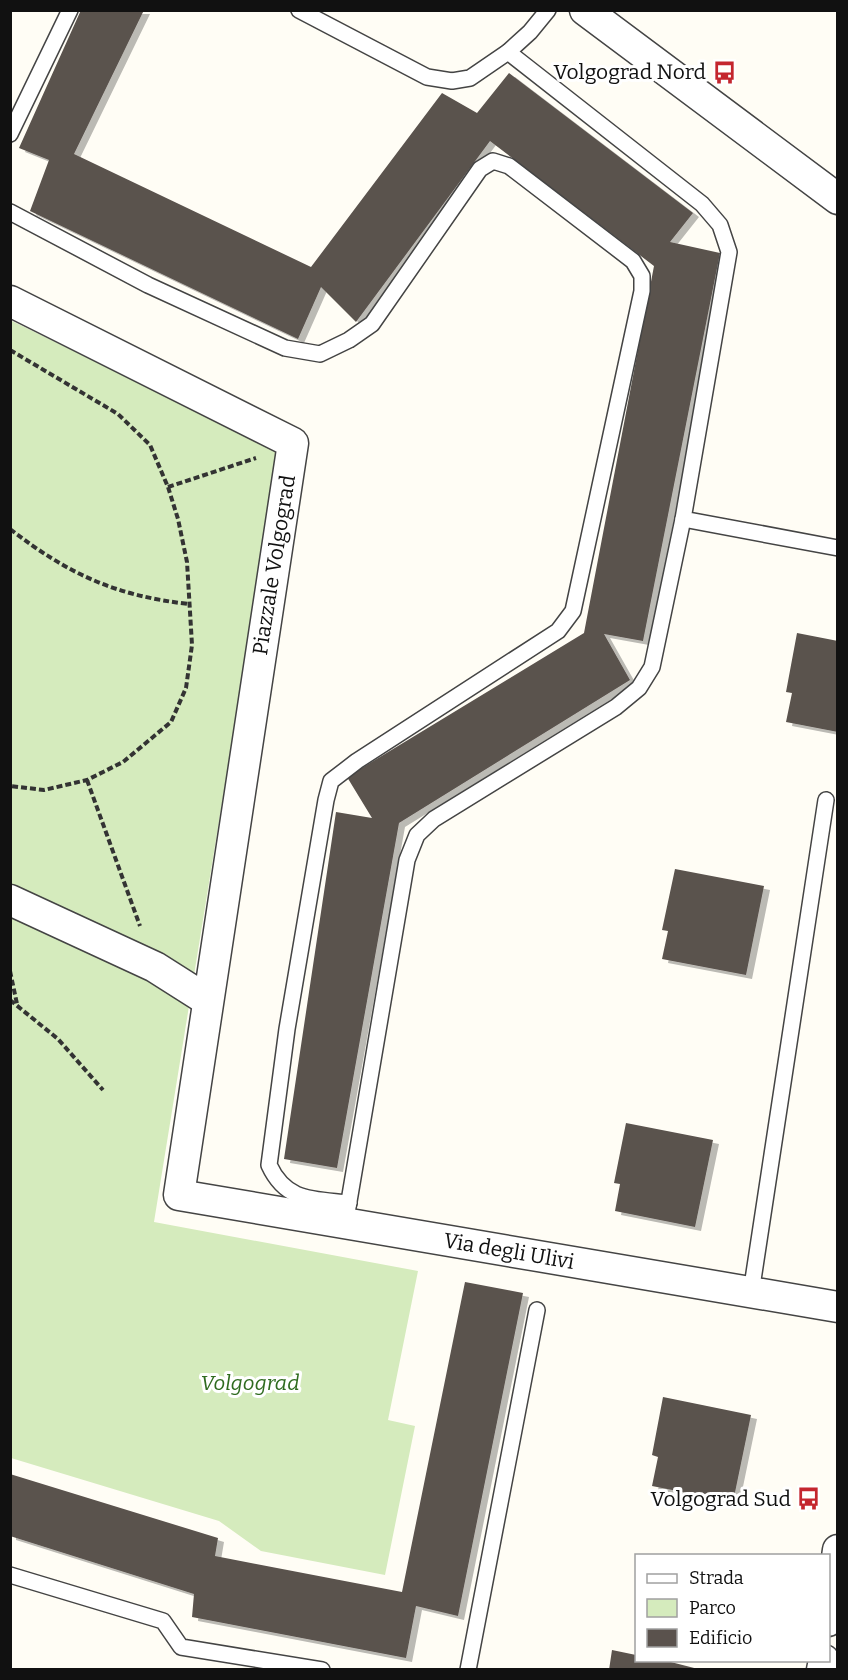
<svg xmlns="http://www.w3.org/2000/svg" width="848" height="1680" font-family="Bitter,serif">
<defs>
<filter id="shadow"><feDropShadow dx="6" dy="4" stdDeviation="0" flood-color="#0004"/></filter>
</defs>
<rect width="100%" height="100%" fill="#fffdf5"/>
<polygon fill="#d5ebbd" points="10,320 279,451 154,1222 418,1271 388,1420 415,1426 385,1575 261,1551 219,1521 11,1458"/>
<g fill="#5a524d" filter="url(#shadow)">
<polygon points="81,10 144,10 74,154 311,267 442,93 477,113 509,73 693,213 670,242 720,253 643,641 604,634 630,680 399,823 337,1168 284,1159 336,812 372,818 347,777 584,633 654,266 490,141 356,322 321,287 298,339 30,211 49,160 19,148"/>
<polygon points="797,633 838,641 838,732 786,722 792,693 786,692"/>
<polygon points="675,869 764,886 746,975 662,959 668,931 662,930"/>
<polygon points="626,1123 713,1140 695,1227 615,1211 620,1184 614,1183"/>
<polygon points="465,1282 523,1293 458,1616 416,1606 406,1658 192,1617 194,1594 10,1536 10,1474 218,1538 215,1556 402,1592"/>
<polygon points="663,1397 751,1415 733,1502 652,1486 658,1457 652,1455"/>
<polygon points="612,1650 636,1655 636,1660 663,1660 702,1670 609,1670"/>
</g>
<g fill="none" stroke-linecap="round" stroke-linejoin="round">
<defs>
<g id="lane">
<polyline points="299,10 427,77 452,81 470,78 508,52 530,32 548,10"/>
<polyline points="508,52 702,204 720,225 729,252 683,519 838,548"/>
<polyline points="10,134 70,10"/>
<path d="M10 212 148 285 285 348 320 354 349 340 372 324 480 169 493 161 509 166 633 261 642 276V291L573 611 558 631 357 761 331 781 326 800 287 1029 269 1165C286 1202 313 1199 349 1203"/>
<polyline points="347,1213 407,860 417,835 434,819 616,707 639,688 652,667 683,519"/>
<polyline points="751,1293 826,800"/>
<polyline points="10,1575 163,1621 181,1647 322,1670"/>
<polyline points="468,1670 537,1310"/>
</g>
<g id="street">
<polyline points="585,10 838,199"/>
<path id="s1" d="M10 301 293 443 179 1195 838 1307"/>
<polyline points="10,900 155,967 207,1000"/>
<polyline points="828,1621 838,1550"/>
<polyline points="822,1670 824,1660"/>
</g>
</defs>
<use href="#lane" stroke="#444" stroke-width="18"/>
<use href="#street" stroke="#444" stroke-width="33"/>
<g stroke="#333" stroke-width="4" stroke-dasharray="6 3" stroke-linecap="butt">
<polyline points="10,350 118,414 150,445 168,487 178,519 187,562 192,645 186,688 171,722 123,762 87,780 44,790 10,786"/>
<polyline points="168,487 256,458"/>
<path d="M10 529C68 574 116 596 189 604"/>
<polyline points="87,780 140,926"/>
<polyline points="10,971 17,1004"/>
<polyline points="10,1000 58,1039 103,1090"/>
</g>
<use href="#lane" stroke="#fff" stroke-width="15"/>
<use href="#street" stroke="#fff" stroke-width="30"/>
</g>
<defs>
<symbol id="bus-bare" viewBox="-9 -9 18 18"><path d="M-5-6H5V4H4V6H2V4H-2V6H-4V4H-5ZM-3.5-4V0h7V-4ZM-3.5 1.2v1.5H-2V1.2ZM2 1.2v1.5H3.5V1.2Z" fill="#c4262e" stroke="#fff" stroke-width="2.5" paint-order="stroke"/></symbol>
</defs>
<g fill-rule="evenodd">
<use href="#bus-bare" x="708" y="56" width="33" height="33"/>
<use href="#bus-bare" x="792" y="1482" width="33" height="33"/>
</g>
<g text-anchor="middle" stroke-width="6" stroke-linejoin="round" paint-order="stroke">
<g font-size="21" fill="#111" stroke="#fff" text-anchor="end">
<text x="706" y="79">Volgograd Nord</text>
<text x="791" y="1506">Volgograd Sud</text>
</g>
<g font-size="21" fill="#111" stroke="#fff">
<text transform="translate(274 565) rotate(-81)" y="7">Piazzale Volgograd</text>
<text dy="7" stroke="none"><textPath href="#s1" startOffset="1412">Via degli Ulivi</textPath></text>
</g>
<g font-size="21" font-style="italic" fill="#2f6b1f" stroke="#fff">
<text x="250" y="1390">Volgograd</text>
</g>
</g>
<rect width="848" height="1680" fill="none" stroke="#111111" stroke-width="24"/>
<rect x="635" y="1554" width="195" height="108" fill="#ffffff" stroke="#a0a0a0" stroke-width="1.5"/>
<rect x="647" y="1574" width="30" height="9" fill="#ffffff" stroke="#a0a0a0" stroke-width="1.5"/>
<text x="689" y="1584" font-size="18" fill="#111111">Strada</text>
<rect x="647" y="1599" width="30" height="18" fill="#d5ebbd" stroke="#a0a0a0" stroke-width="1.5"/>
<text x="689" y="1614" font-size="18" fill="#111111">Parco</text>
<rect x="647" y="1629" width="30" height="18" fill="#5a524d" stroke="#a0a0a0" stroke-width="1.5"/>
<text x="689" y="1644" font-size="18" fill="#111111">Edificio</text>
</svg>
